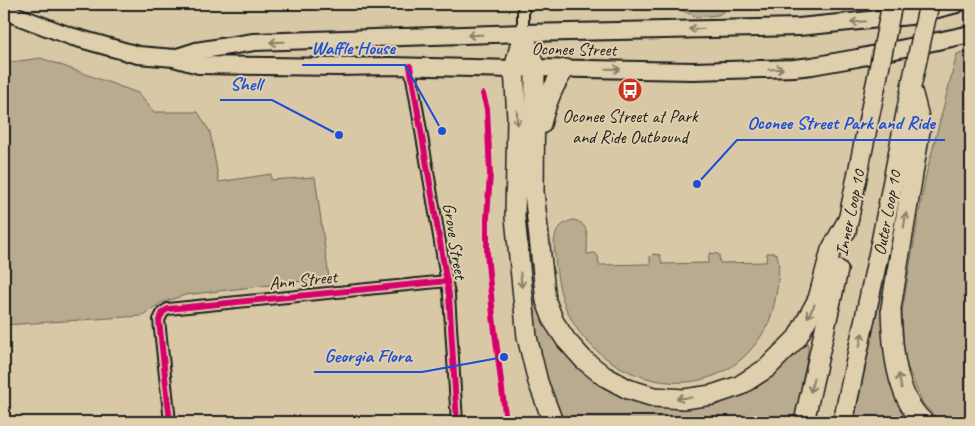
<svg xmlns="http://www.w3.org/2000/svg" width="975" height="426" font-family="Caveat,sans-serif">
<rect width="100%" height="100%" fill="#d8c8a6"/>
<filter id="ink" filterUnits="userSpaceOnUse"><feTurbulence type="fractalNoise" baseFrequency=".02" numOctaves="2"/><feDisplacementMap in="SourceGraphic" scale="10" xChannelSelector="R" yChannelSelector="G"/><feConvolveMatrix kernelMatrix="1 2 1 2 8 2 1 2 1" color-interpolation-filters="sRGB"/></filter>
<g filter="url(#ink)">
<g fill="#b9ab8f" stroke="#6a6456">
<polygon points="553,4 629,4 638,5 721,4 723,12 718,15 697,17 676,8 567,9"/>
<polygon points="971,49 971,422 941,422 923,404 904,359 902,311 925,179 957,54"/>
<polygon points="41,58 138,93 154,112 198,112 210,132 219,182 271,174 271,180 315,177 329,278 185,295 161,303 141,316 4,325 4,63"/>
<path d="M573 220C591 223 587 240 587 254L595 253 598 256 599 265 650 264V257L653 254 660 255 662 264 708 263 709 255 710 253 718 254 719 255 720 263 766 262 767 253H776C783 266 775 305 770 319 768 325 764 331 761 336 718 404 627 392 581 334 563 311 557 284 555 256 553 239 554 225 573 220Z"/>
<polygon points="883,284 889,284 913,422 854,422"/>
<path d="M537 294 556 339 583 371 622 394 721 402 760 384 786 360 802 341 808 343C808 368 800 397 794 422H558L543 378 528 295Z"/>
</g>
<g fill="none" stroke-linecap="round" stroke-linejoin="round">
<defs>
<g id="minor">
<polyline points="523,33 523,13 524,4"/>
<polyline points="410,66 449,295 457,422"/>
<polyline points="170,422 159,320 163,312 168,309 447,281"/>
</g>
<g id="primary">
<polyline points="4,11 70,36 138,55 174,58 199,65 339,67 389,66 514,69"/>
<polyline points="174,58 196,51 254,42 523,33"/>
</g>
<g id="trunk">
<polyline points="523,33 799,27 910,16 957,4"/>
<polyline points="514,69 535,68 693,71 794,68 812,66 857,58 971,34"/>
</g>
<g id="motorway">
<polyline points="523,33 535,68 534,192 546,301 554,322 566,340 584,360 604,376 628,389 654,397 684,399 712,395 739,386 767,368 797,338 818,299 831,250 849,218"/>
<polyline points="523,34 514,69 517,117 515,217 527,337 538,382 553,422"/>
<path d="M911 87 921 125 891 308C892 344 895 397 924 422"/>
<path d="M541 124C546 104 552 86 565 69"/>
<polyline points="846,231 875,89"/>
<polyline points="804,422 838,270"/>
<polyline points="843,422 881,242 910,93"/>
</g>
</defs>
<use href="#minor" stroke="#1c1c1c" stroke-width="14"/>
<use href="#primary" stroke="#1c1c1c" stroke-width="20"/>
<use href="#trunk" stroke="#1c1c1c" stroke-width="20"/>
<use href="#motorway" stroke="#1c1c1c" stroke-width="22"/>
<use href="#minor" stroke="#e0cfac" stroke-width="10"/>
<use href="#primary" stroke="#e0cfac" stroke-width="16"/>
<use href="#trunk" stroke="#e0cfac" stroke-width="16"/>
<use href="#motorway" stroke="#e0cfac" stroke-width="19"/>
<defs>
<g id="motorway-bridge">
<polyline points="911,87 929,4"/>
<polyline points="875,89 892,4"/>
</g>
</defs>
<use href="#motorway-bridge" stroke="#1c1c1c" stroke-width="22" stroke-linecap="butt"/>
<use href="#motorway-bridge" stroke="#e0cfac" stroke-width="19"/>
<defs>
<g id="cycleway">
<polyline points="410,66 449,295 457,422"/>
<polyline points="483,94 487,109 490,174 487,218 487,253 493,316 506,422"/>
<polyline points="170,422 159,320 163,312 168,309 447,281"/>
</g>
</defs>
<use href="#cycleway" stroke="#e0cfac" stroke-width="9"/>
<use href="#cycleway" stroke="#d6006c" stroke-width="6"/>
</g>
<defs><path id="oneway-shaft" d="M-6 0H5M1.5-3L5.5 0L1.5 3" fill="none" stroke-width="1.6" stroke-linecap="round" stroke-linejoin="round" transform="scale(1.25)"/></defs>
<g stroke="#887e6b">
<use href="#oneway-shaft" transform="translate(858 22) rotate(174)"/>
<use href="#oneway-shaft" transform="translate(696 29) rotate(179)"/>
<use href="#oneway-shaft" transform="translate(475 35) rotate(178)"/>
<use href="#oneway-shaft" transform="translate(277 42) rotate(178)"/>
<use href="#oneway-shaft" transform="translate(613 69) rotate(1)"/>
<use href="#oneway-shaft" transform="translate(776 69) rotate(-3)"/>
<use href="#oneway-shaft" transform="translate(517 118) rotate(89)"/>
<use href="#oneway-shaft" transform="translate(905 220) rotate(-81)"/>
<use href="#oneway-shaft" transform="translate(521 280) rotate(85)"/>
<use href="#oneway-shaft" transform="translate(811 311) rotate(119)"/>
<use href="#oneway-shaft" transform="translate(861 340) rotate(-78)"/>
<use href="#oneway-shaft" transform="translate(900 381) rotate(-102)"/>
<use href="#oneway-shaft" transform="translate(812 385) rotate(102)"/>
<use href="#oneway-shaft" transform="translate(684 398) rotate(177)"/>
</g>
</g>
<defs>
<symbol id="bus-disc" viewBox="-11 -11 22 22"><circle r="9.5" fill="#c8321e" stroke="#e0cfac"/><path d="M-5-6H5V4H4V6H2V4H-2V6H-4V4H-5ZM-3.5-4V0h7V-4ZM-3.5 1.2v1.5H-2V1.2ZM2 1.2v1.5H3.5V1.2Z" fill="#fff"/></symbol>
</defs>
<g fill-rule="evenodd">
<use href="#bus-disc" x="616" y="76" width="28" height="28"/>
</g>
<g text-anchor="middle" stroke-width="4" stroke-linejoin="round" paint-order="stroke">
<g font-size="18" fill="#1c1c1c" stroke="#e0cfac">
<text transform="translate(574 49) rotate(1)" y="6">Oconee Street</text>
<text transform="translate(850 213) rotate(-78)" y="6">Inner Loop 10</text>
<text transform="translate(887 213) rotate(-79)" y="6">Outer Loop 10</text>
<text transform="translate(455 241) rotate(81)" y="6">Grove Street</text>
<text transform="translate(303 280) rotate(-6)" y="6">Ann Street</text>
</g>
<g font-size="18" fill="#1c1c1c" stroke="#e0cfac">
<text x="630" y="122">Oconee Street at Park<tspan x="630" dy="21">and Ride Outbound</tspan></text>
</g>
</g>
<path fill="none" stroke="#1d4ed8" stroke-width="2" d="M442 131L405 65H302M339 135L272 100H220M697 184L737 140H945M504 357L422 372H314"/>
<g fill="#1d4ed8" stroke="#e0cfac" stroke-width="2">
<circle cx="442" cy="131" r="5"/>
<circle cx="339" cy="135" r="5"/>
<circle cx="697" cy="184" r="5"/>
<circle cx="504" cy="357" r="5"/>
</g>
<g font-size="19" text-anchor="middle" font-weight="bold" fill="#1d4ed8" stroke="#e0cfac" stroke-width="4" stroke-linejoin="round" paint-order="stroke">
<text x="353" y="54">Waffle House</text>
<text x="246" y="90">Shell</text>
<text x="841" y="129">Oconee Street Park and Ride</text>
<text x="368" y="362">Georgia Flora</text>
</g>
<rect width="975" height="426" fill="none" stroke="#e0cfac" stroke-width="20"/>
<rect x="10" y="10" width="955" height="406" fill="none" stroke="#1c1c1c" stroke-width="2" filter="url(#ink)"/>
</svg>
